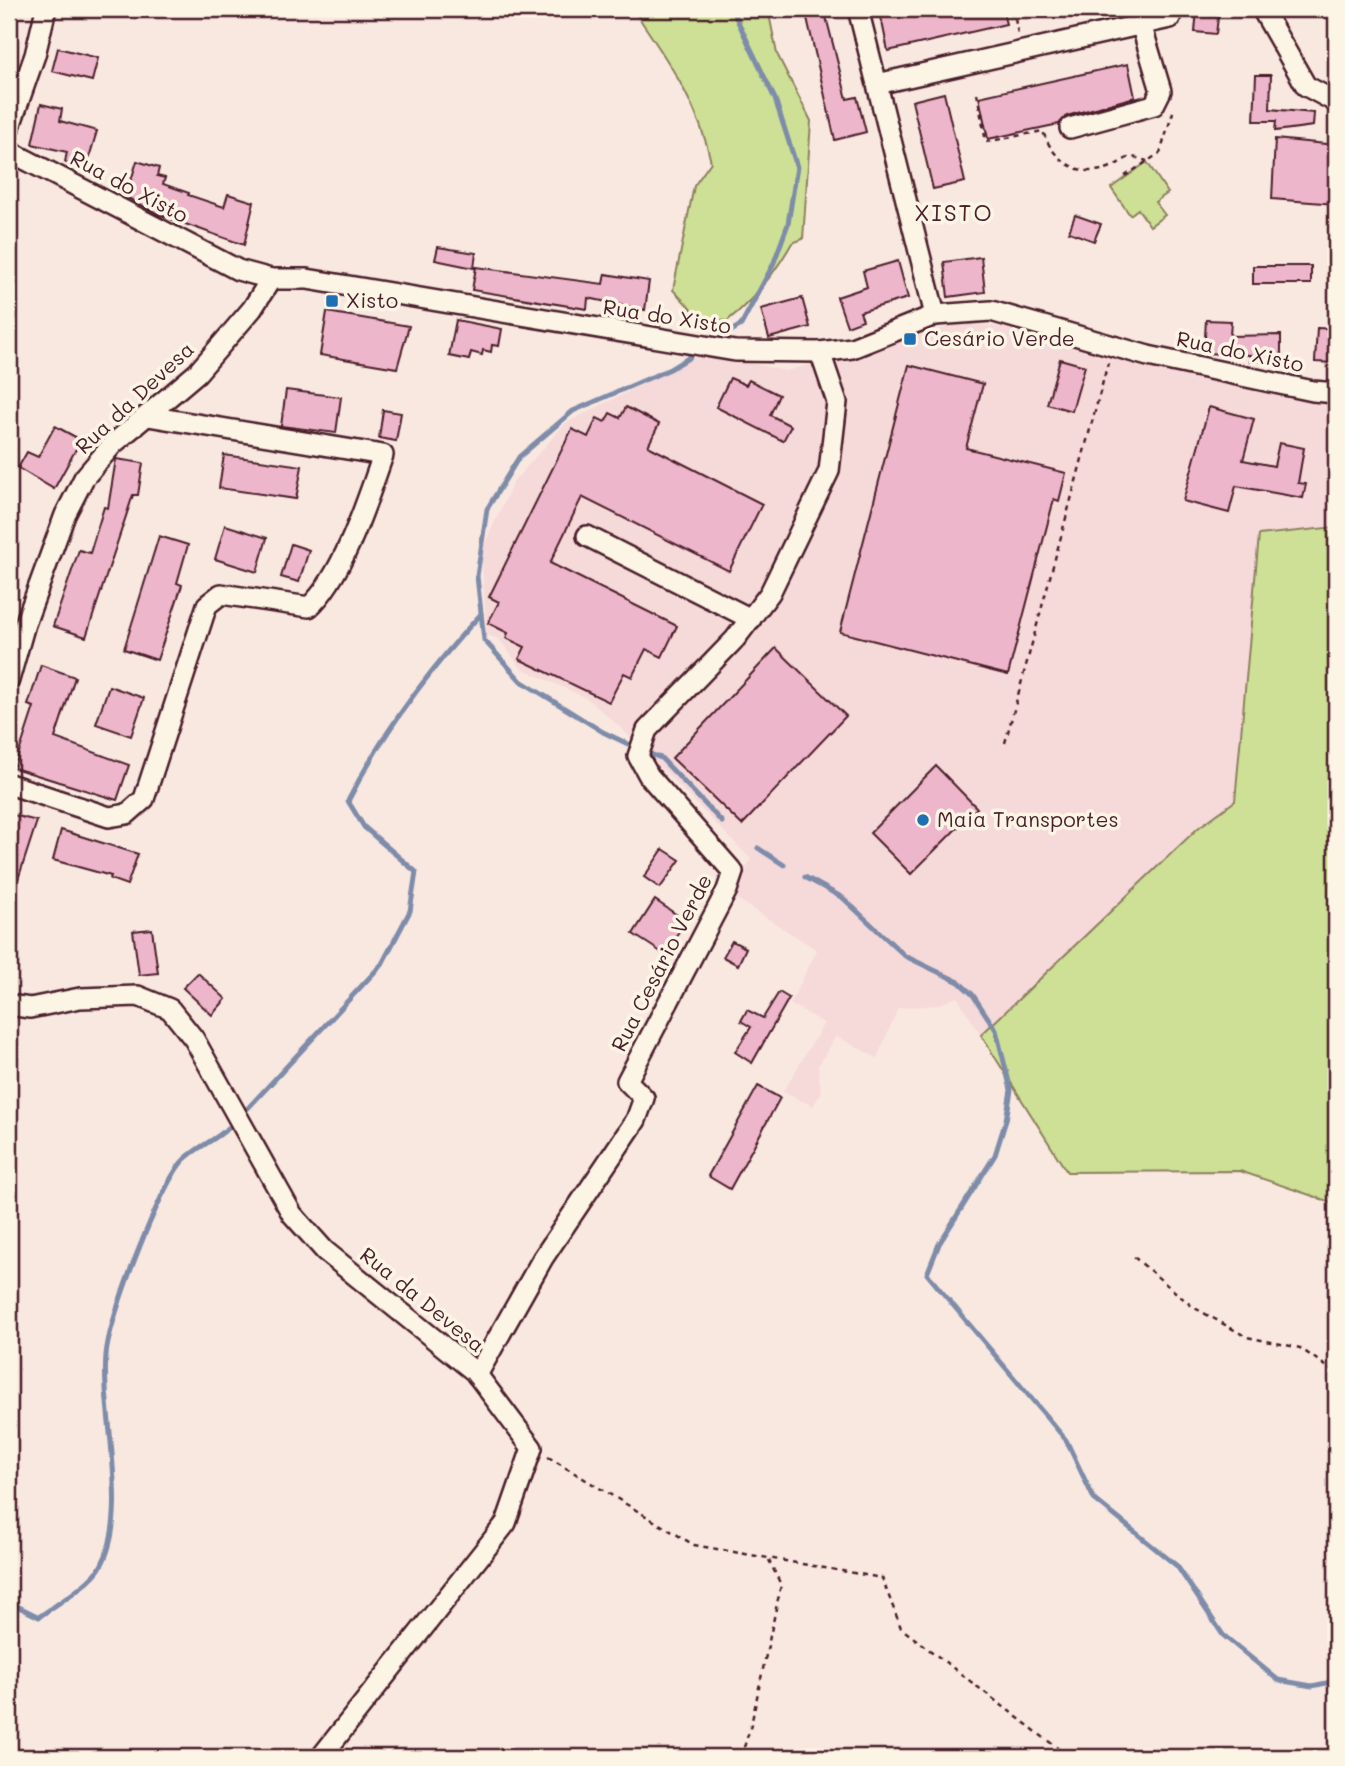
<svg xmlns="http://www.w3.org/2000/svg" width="1345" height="1766" font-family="Mali,sans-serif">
<rect width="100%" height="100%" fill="#f9e8e0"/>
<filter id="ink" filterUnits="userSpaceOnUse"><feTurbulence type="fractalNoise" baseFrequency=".0143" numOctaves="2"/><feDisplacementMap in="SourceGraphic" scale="14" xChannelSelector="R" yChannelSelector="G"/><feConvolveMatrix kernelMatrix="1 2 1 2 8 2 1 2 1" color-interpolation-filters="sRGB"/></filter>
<g filter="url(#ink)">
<polygon fill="#f6d9d9" points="962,323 1012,328 1139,365 1336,403 1336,527 1259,536 1235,801 1198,828 981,1035 957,997 938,1005 898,1008 877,1058 836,1036 818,1066 821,1093 813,1106 783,1092 824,1023 790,1004 817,950 731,895 751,859 621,728 588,699 521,668 499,639 487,635 481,552 514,481 566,423 704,353 786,371"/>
<g fill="#cee095" stroke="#8c8060" stroke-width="2">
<path d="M633 9H768L777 54 811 121 803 239 792 243C775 273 754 300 727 321L701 319 673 290 694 186 711 162C699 104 666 58 633 9Z"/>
<polygon points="1147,162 1168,193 1155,202 1165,215 1150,226 1138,209 1130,215 1111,188"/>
<polygon points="1336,527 1336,1204 1240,1171 1067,1172 981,1035 1198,828 1235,801 1259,535"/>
</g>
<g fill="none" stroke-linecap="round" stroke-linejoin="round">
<g stroke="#7e8caa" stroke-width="5">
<polyline points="723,336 741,325 773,265 788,224 797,167 775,99 732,9"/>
<polyline points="628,744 603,732 521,681 484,640 477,576 487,509 519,457 573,411 670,369 690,357"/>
<polyline points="653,755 661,758 722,822"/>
<polyline points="758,848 784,865"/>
<polyline points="805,877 843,898 905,956 959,982 973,995 996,1030 1011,1090 1006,1120 995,1155 939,1244 927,1274 1066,1440 1094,1499 1177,1566 1223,1635 1278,1680 1312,1686 1336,1681"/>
<path d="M248 1108 382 964 410 911 416 872 364 827 348 801C383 732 428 671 481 614"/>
<path d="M9 1602 39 1617C55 1605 92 1583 101 1566 131 1512 101 1415 106 1355 109 1318 158 1192 181 1163 192 1149 215 1141 228 1128"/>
</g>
</g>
<g fill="#eeb6ca" stroke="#4a1f2b" stroke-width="2">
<polygon points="805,9 824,9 847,99 857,97 866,132 835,140"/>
<polygon points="917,9 1002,9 1006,24 888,51 881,17"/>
<polygon points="1197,9 1219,9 1216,34 1195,32"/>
<polygon points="58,48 98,58 92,81 52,71"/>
<polygon points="1128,64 1135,97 1067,116 1059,124 988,139 979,97"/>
<polygon points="1256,75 1271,75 1270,109 1314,113 1313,126 1275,131 1276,121 1254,121"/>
<polygon points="944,93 965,182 933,189 912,101"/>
<polygon points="41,104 62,109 60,121 97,131 86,168 65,162 67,152 32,144"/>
<polygon points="1275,139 1336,145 1336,204 1272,199"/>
<polygon points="137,161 159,168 157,176 165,178 163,184 189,193 188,195 224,207 228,194 254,202 244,245 160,215 126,197"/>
<polygon points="1075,215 1101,224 1094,241 1069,232"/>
<polygon points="438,247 476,253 474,268 435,260"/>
<polygon points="981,257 985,292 948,297 944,262"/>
<polygon points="898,261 908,298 860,312 863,320 847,326 837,297 867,287 863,271"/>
<rect x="1253" y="266" width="58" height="18"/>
<polygon points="476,267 603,284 605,274 649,281 645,310 588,298 587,309 472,290"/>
<polygon points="802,298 810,327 769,338 761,309"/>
<polygon points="327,312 409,326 397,368 320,355"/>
<polygon points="456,320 502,329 499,346 492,345 491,352 483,350 482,355 471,352 469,360 449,356"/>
<polygon points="1206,320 1231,321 1230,336 1281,335 1281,361 1250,361 1250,355 1204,353"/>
<polygon points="1317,328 1336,329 1336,363 1315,362"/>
<polygon points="1060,359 1085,366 1072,411 1047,404"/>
<polygon points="909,365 983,384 966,448 1066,473 1059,501 1054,499 1008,675 840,632"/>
<polygon points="730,378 746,385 749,380 779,395 770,415 791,426 783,441 716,407"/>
<polygon points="286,390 341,397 336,433 281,426"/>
<polygon points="626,407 659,424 648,446 762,504 729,571 582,497 550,563 677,626 662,657 646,649 632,677 624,673 609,702 519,659 525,647 506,638 508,633 488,623 499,602 489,597 572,429 588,437 597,418 605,422 610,413 620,418"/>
<polygon points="1209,407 1254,419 1243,460 1274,466 1279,443 1304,448 1298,483 1306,484 1303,498 1236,486 1229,513 1183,501"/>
<polygon points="383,410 401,413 396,441 379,438"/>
<polygon points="55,426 81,440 54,489 18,468 27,452 38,457"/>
<polygon points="224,455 302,466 296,499 219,488"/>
<polygon points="116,459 143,463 138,495 133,495 86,637 53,626 79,550 90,553 104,507 108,508"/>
<polygon points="225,525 267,538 257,572 215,559"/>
<polygon points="159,536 188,545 177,583 182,585 157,660 124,649"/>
<polygon points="291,544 309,550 299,582 281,577"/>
<polygon points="776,648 846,716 742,825 672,758"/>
<polygon points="41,665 75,677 55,738 129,765 117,800 14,768 34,707 28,705"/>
<polygon points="109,686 144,698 131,736 96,724"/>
<polygon points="936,766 977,808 911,874 870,833"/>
<polygon points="9,814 37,821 11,901 9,901"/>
<polygon points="61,830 138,854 127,885 110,879 111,876 53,860"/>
<polygon points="663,849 680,860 660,888 644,877"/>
<polygon points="655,900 686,921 664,954 633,934"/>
<polygon points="152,929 158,973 139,975 133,931"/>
<polygon points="732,941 746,948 738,965 723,957"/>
<polygon points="198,973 226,999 212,1015 183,988"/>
<polygon points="779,992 789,998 752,1063 735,1052 751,1027 741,1021 747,1010 763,1018"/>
<polygon points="758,1086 780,1098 730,1189 708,1176"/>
</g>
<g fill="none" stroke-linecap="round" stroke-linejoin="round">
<defs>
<g id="minor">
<polyline points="858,9 935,315"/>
<polyline points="1262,9 1306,86 1336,102"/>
<polyline points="877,84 1170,18"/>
<polyline points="1070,128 1154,105 1161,91 1141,24"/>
<polyline points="9,129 35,55 46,9"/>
<polyline points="9,151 238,270 271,279 307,279 735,351 820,352 852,348 935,315 991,311 1148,356 1313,391 1336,393"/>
<polyline points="587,536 751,619"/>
<polyline points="9,680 25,624 65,515 84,478 113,444 197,373 252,309 271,279"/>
<path d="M9 784 109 817 127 814 144 799 207 605 221 594 309 607C343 577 368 498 383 455L148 416"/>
<polyline points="9,1005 30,1008 80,998 138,996 170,1009 194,1039 292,1214 325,1251 475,1372 532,1448 506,1523 321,1757"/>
<polyline points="477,1375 543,1258 636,1120 644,1098 627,1081 727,890 733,872 649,776 638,756 647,730 735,639 770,593 829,471 837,402 820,352"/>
</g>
</defs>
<use href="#minor" stroke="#4a1f2b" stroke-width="24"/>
<g stroke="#4a1f2b" stroke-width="2.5" stroke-dasharray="5 5" stroke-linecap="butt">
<polyline points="1013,9 1018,34"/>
<path d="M977 93 986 142 1043 131C1052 160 1080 180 1111 167 1117 165 1125 158 1131 157 1136 157 1142 160 1147 161"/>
<polyline points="1125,176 1160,153 1174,109"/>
<polyline points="1005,743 1108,363"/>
<polyline points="1134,1257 1193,1307 1247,1337 1300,1348 1336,1373"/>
<polyline points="548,1457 694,1545 882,1578 901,1628 1069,1757"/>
<polyline points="741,1757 751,1725 781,1585 769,1560"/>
</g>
<use href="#minor" stroke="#fcf5e5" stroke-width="19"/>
</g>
</g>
<g fill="#1f6fb2" stroke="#fcf5e5" stroke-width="2.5">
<rect x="325" y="294" width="14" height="14" rx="3.5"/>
<rect x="903" y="332" width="14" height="14" rx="3.5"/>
<circle cx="923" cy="820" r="7"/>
</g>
<g text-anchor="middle" stroke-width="7" stroke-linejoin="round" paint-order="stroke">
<g font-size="21" fill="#4a1f2b" stroke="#fcf5e5">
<text transform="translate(129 187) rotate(28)" y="7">Rua do Xisto</text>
<text transform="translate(667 317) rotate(9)" y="7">Rua do Xisto</text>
<text transform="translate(1240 352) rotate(12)" y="7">Rua do Xisto</text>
<text transform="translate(135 398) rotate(-43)" y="7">Rua da Devesa</text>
<text transform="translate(662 963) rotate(-63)" y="7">Rua Cesário Verde</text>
<text transform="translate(422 1300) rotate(39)" y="7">Rua da Devesa</text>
</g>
<g font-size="21" fill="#4a1f2b" stroke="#fcf5e5" text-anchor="start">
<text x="346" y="308">Xisto</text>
<text x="924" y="346">Cesário Verde</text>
<text x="937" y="827">Maia Transportes</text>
</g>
<g font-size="23" letter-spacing="2" fill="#4a1f2b" stroke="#fcf5e5">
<text x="954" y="221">XISTO</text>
</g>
</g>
<rect width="1345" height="1766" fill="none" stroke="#fcf5e5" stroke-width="35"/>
<rect x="18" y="18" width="1310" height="1731" fill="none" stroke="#4a1f2b" stroke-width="2.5" filter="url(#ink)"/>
</svg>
